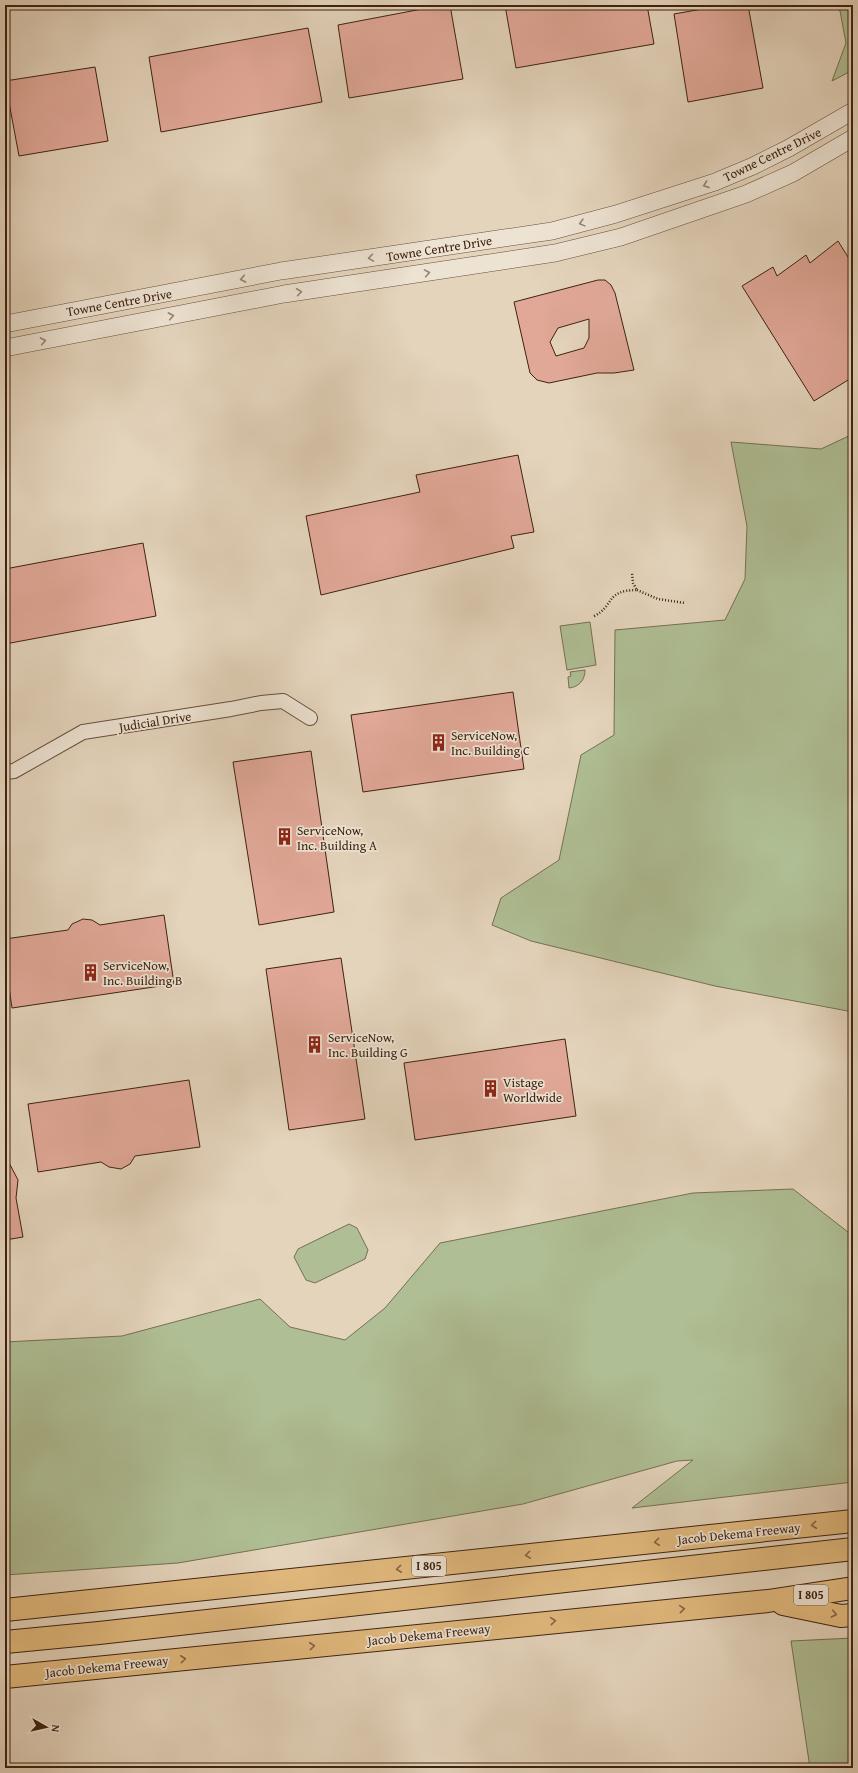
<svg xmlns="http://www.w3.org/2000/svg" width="858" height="1773" font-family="'Gentium Book Plus',serif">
<rect width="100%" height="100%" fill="#e4d4bc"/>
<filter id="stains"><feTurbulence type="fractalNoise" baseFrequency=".005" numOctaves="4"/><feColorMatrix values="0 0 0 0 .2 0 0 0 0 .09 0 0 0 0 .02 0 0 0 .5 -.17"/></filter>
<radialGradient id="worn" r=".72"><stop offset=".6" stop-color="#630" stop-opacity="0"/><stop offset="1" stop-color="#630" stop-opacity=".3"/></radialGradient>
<g fill="#afbe94" stroke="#767052">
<polygon points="836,5 853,5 853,70 832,81 846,43 840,11"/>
<polygon points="853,434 853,1012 715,986 531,941 492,925 501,898 559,860 581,755 614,735 615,630 725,620 745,579 747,526 731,442 821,449"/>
<polygon points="590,622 596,665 567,670 560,626"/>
<path d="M585 670C585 680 579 687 569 688L568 677 571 676 570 672Z"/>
<polygon points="793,1189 853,1236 853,1482 632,1508 693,1460 677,1461 523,1504 178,1563 5,1575 5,1342 122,1336 260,1299 290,1327 345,1340 385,1308 440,1243 693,1193"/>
<polygon points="349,1224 357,1228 368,1250 365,1259 315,1283 306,1280 294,1257 298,1249"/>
<polygon points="853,1638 853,1768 810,1768 791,1641"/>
</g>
<g fill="#e1a898" stroke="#3e2211" fill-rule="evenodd">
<polygon points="443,5 450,5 463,79 349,98 338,25"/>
<polygon points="505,5 647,5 654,44 516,68"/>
<polygon points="725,5 748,5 763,88 688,102 674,14"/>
<polygon points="308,28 322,102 161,132 149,57"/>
<polygon points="95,67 108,141 19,156 5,81"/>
<polygon points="838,241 853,265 853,377 814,401 742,286 773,267 777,276 806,255 810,263"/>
<path d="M598 280H605L611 285 615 293 634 370 614 373H597L549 383 537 380 530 373 514 302ZM589 319V338L584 348 556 356 550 342 558 328Z"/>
<polygon points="518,455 534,532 511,536 514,548 321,595 306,516 420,492 416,475"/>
<polygon points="143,543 156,616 5,644 5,569"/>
<polygon points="513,692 524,769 363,792 351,715"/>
<polygon points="311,751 334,912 259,925 233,762"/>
<polygon points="164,915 174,984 12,1008 5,960 5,939 68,930 72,924 83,919 92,920 100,925"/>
<polygon points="341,958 365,1119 289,1130 266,969"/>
<polygon points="565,1039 576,1116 415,1140 404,1063"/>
<polygon points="189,1080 200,1147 135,1156 130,1164 121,1169 109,1167 101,1162 38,1172 28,1104"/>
<polygon points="5,1155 18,1180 16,1198 23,1237 5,1240"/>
</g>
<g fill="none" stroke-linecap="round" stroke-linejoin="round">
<defs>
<polyline id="minor" points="5,772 14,771 83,732 231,709 261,703 283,701 310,718"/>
<g id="tertiary">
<polyline points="5,324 281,271 552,231 616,214 715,182 753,166 789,148 853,111"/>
<polyline points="5,348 284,294 555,253 621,237 746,194 793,173 853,138"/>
</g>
<g id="motorway">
<polyline points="783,1604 841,1616 853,1615"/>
<polyline points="5,1610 853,1521"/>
<polyline points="5,1642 99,1633 853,1549"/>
<polyline points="5,1677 768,1601 853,1588"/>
</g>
</defs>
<use href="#minor" stroke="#684e3c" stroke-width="16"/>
<use href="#tertiary" stroke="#684e3c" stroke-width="18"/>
<use href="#motorway" stroke="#3e2211" stroke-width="24"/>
<g stroke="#3e2211" stroke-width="2.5" stroke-dasharray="1 2" stroke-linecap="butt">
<polyline points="637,590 658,599 685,603"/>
<path d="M594 616C614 607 605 590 637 590L633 583 632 573"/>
</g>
<use href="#minor" stroke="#ede3d3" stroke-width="14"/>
<use href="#tertiary" stroke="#ede3d3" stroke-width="17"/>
<use href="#motorway" stroke="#e2ba7e" stroke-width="22"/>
</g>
<defs><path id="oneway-chevron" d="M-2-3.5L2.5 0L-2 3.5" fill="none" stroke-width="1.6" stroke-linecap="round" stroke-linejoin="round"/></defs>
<g stroke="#968272">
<use href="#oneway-chevron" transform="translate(706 185) rotate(160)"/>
<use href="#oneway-chevron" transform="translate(582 223) rotate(165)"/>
<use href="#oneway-chevron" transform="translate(371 258) rotate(171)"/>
<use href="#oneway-chevron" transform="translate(427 273) rotate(-10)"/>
<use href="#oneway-chevron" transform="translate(243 279) rotate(169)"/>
<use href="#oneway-chevron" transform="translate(299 292) rotate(-8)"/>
<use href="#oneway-chevron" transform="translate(171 316) rotate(-11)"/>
<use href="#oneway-chevron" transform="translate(43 341) rotate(-11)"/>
</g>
<g stroke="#886642">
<use href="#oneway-chevron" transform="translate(814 1525) rotate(174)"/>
<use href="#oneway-chevron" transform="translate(657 1542) rotate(174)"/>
<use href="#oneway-chevron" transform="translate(528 1555) rotate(174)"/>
<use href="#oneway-chevron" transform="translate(399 1569) rotate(174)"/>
<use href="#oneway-chevron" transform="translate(682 1609) rotate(-5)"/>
<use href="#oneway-chevron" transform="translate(834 1614) rotate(11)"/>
<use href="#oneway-chevron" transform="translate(553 1621) rotate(-5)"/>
<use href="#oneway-chevron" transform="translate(312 1646) rotate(-6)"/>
<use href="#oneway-chevron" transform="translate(183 1659) rotate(-6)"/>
</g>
<defs>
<symbol id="building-bare" viewBox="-9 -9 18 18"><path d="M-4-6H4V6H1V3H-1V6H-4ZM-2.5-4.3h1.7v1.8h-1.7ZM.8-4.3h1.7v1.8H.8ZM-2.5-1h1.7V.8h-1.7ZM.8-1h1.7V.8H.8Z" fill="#8f2418" stroke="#ede3d3" stroke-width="2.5" paint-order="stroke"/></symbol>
</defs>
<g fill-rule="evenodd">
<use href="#building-bare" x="426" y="730" width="25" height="25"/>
<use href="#building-bare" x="272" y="824" width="25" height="25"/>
<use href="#building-bare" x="78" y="960" width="25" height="25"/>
<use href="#building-bare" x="302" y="1032" width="25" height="25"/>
<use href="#building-bare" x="478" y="1076" width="25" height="25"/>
</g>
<g text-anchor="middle" stroke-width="3.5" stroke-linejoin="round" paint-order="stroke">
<g fill="#ede3d3" stroke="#725c4b" stroke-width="1">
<rect x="412" y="1556" width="34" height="20" rx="3"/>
<rect x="794" y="1585" width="34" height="20" rx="3"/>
</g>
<g font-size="12" font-weight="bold" fill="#3e2211">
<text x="429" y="1570">I 805</text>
<text x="811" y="1599">I 805</text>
</g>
<g font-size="13" fill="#3e2211" stroke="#ede3d3">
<text transform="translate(772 154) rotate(-26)" y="5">Towne Centre Drive</text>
<text transform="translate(439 248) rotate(-9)" y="5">Towne Centre Drive</text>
<text transform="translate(119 302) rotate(-10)" y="5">Towne Centre Drive</text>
<text transform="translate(155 721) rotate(-9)" y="5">Judicial Drive</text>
<text transform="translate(739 1533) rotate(-6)" y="5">Jacob Dekema Freeway</text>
<text transform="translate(429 1634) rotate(-6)" y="5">Jacob Dekema Freeway</text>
<text transform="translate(107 1666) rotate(-6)" y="5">Jacob Dekema Freeway</text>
</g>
<g font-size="13" fill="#3e2211" stroke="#ede3d3" text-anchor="start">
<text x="451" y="740">ServiceNow,<tspan x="451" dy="15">Inc. Building C</tspan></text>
<text x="297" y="835">ServiceNow,<tspan x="297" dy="15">Inc. Building A</tspan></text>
<text x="103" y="970">ServiceNow,<tspan x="103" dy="15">Inc. Building B</tspan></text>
<text x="328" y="1042">ServiceNow,<tspan x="328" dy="15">Inc. Building G</tspan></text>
<text x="503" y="1087">Vistage<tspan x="503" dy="15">Worldwide</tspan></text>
</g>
</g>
<rect width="858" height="1773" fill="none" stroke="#e4d4bc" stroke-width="20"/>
<rect x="6" y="6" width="846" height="1761" fill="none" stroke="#3e2211" stroke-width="2"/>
<rect x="10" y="10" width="838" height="1753" fill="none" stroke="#3e2211"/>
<g transform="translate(46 1727) rotate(98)" stroke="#ede3d3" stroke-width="3" paint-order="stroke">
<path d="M0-3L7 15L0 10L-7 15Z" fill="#3e2211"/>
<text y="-6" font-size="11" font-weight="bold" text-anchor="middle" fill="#3e2211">N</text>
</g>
<rect width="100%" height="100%" filter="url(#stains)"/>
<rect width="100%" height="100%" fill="url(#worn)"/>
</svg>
